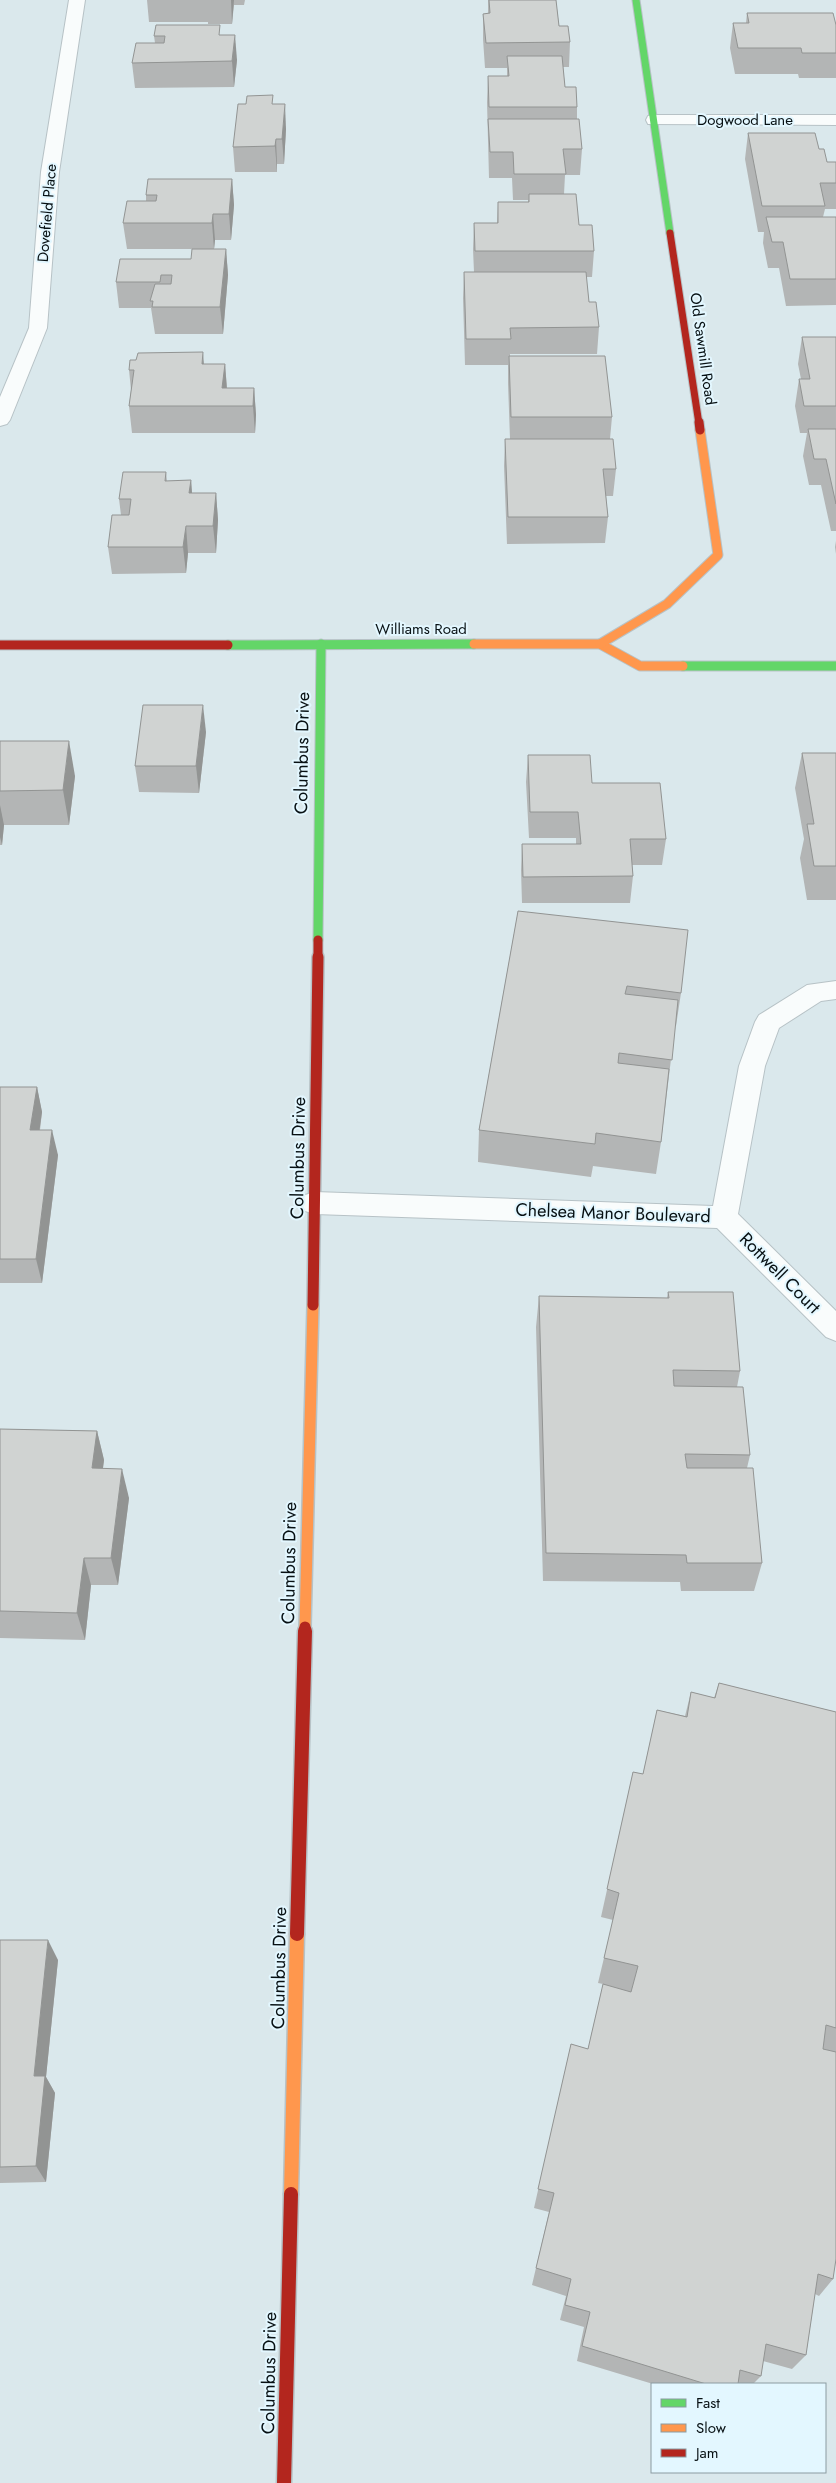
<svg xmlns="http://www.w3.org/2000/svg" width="836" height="2483" font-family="Jost,sans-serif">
<rect width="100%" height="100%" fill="#dae8ec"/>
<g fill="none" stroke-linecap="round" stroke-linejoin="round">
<defs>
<g id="street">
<polygon points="69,0 85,0 59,172 47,328 10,420 7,424 0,426 0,397 29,328 41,172"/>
<polygon points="654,115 836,115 836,125 648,124 646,120 648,116"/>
<polygon points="836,981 836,999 821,1001 779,1028 765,1066 738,1214 836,1311 836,1341 826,1337 717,1228 315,1214 305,1211 301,1203 305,1195 315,1192 713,1206 739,1066 755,1022 759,1015 807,985"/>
</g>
<polyline id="fast-far1" points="636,0 670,233"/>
<g id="fast">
<polyline points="228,645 474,644"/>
<polyline points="683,666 836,666"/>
<polyline points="318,940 321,644"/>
</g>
<g id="slow-far2">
<polyline points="474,644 600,644 640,666 683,666"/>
<polyline points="600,644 667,604 718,555 700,430"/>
</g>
<polyline id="slow-far1" points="305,1627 313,1305"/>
<polyline id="slow" points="291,2194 297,1934"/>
<polyline id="jam-far3" points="670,233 699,424"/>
<g id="jam-far2">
<polyline points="699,422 700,430"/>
<polyline points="0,645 228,645"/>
<polyline points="318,958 318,940"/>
</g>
<g id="jam-far1">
<polyline points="313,1305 318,957"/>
<polyline points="305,1632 305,1627"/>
</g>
<g id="jam">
<polyline points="297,1934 305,1631"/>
<polyline points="284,2483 291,2194"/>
</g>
</defs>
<use href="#street" stroke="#b7c2c6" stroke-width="2"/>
<use href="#fast-far1" stroke="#b7c2c6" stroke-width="9"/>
<use href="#fast" stroke="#b7c2c6" stroke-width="11"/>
<use href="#slow-far2" stroke="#b7c2c6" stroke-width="11"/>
<use href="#slow-far1" stroke="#b7c2c6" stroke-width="14"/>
<use href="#slow" stroke="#b7c2c6" stroke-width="17"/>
<use href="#jam-far3" stroke="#b7c2c6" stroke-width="9"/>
<use href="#jam-far2" stroke="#b7c2c6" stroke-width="11"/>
<use href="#jam-far1" stroke="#b7c2c6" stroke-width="14"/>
<use href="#jam" stroke="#b7c2c6" stroke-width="17"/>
<use href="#street" fill="#f9fcfc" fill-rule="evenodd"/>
<use href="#fast-far1" stroke="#63d668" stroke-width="7"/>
<use href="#fast" stroke="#63d668" stroke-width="9"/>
<use href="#slow-far2" stroke="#ff974d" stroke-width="9"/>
<use href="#slow-far1" stroke="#ff974d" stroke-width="11"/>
<use href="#slow" stroke="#ff974d" stroke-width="14"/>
<use href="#jam-far3" stroke="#b3261e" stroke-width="7"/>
<use href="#jam-far2" stroke="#b3261e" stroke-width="9"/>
<use href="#jam-far1" stroke="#b3261e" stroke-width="11"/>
<use href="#jam" stroke="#b3261e" stroke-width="14"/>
</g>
<g fill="#b3b5b5">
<polygon points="147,0 245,0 244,5 234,5 232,24 208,24 208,22 149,22"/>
<polygon points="488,0 556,0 559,26 570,42 569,67 563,67 565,87 577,107 577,119 582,149 580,175 565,175 564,194 579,225 594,251 592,277 586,277 589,302 599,327 597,354 510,354 510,356 612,417 610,439 616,469 613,496 606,496 608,517 605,543 507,544 504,466 505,439 510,439 508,383 508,365 465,365 463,298 464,272 474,272 473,249 474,223 497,223 498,202 528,202 528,200 513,200 512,178 489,178 487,102 488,76 507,76 507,68 485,68 483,39 483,14 488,13"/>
<polygon points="747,13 836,25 836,78 799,78 798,74 735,74 730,48 733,23 746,23"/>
<polygon points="221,35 237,60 234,87 135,88 132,63 155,43 154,36"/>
<polygon points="273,104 286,129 284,164 277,164 277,172 235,172 233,147"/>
<polygon points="748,133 819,149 827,162 836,162 836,209 825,209 823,217 836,217 836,305 786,306 779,268 768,268 763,243 764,232 758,232 745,159"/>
<polygon points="232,179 234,205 231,240 215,240 214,249 127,249 123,223 146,201 146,195"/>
<polygon points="226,249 228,275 223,334 155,334 151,308 119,308 116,282 191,259"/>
<polygon points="802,337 836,337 836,531 831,531 821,485 809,485 803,456 807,433 800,433 795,406 799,379 801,379 798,364"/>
<polygon points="204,364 225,364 227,388 254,388 256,415 255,433 132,433 129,406 131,390 129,370"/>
<polygon points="166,472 167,481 191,480 192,493 216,493 218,520 216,553 188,553 186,573 112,574 108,547 121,515 119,499"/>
<polygon points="836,541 836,554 835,547"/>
<polygon points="206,732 199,793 139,792 135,766"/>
<polygon points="0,741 75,776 69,825 4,825 2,845 0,845"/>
<polygon points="802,753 836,753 836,900 807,900 800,858 804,839 795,788"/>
<polygon points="528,755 592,783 666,839 662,865 632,865 633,876 630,903 522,903 521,870 522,844 576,844 576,838 529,838 526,782"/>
<polygon points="518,911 681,993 676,1026 675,1026 661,1142 656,1174 593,1166 591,1177 478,1162 479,1130"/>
<polygon points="0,1087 37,1087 42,1112 40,1130 58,1155 42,1283 0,1283"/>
<polygon points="668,1292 740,1371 737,1387 750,1455 747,1468 762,1563 754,1591 681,1591 680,1582 543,1581 536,1327 539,1296 667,1298"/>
<polygon points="0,1429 97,1431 104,1460 103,1468 129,1498 118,1585 91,1585 85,1640 0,1638"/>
<polygon points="719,1683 836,1712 836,2132 833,2279 819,2296 815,2294 806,2355 792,2369 763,2361 761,2376 753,2384 653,2384 577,2361 584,2327 560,2320 566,2296 532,2285 549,2212 534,2208 571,2044 588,2049 603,1984 598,1983 613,1920 601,1917 633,1772 643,1774 657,1710 685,1716 691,1692 714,1698"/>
<polygon points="0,1940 58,1960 46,2077 55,2093 46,2182 0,2183"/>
</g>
<g fill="#929493">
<polygon points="231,0 234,0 232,24"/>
<polygon points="235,35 237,60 234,87 232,61"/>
<polygon points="285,104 286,129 284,164 282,139"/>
<polygon points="276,139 277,164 277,172 275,146"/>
<polygon points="232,179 234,205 231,240 229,214"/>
<polygon points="213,214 215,240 214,249 212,223"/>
<polygon points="226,249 228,275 223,334 220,307"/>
<polygon points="203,352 205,379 202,364"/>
<polygon points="225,364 227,391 222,388"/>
<polygon points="254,388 256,415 255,433 253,406"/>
<polygon points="191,480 193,507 189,493"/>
<polygon points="216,493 218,520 216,553 213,526"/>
<polygon points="186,526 188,553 186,573 183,547"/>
<polygon points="203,705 206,732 199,793 196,766"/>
<polygon points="69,741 75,776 69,825 63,790"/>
<polygon points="0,805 4,825 2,845 0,837"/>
<polygon points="37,1087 42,1112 36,1155 30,1130"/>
<polygon points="52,1130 58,1155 42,1283 36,1259"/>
<polygon points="97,1431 104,1460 99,1497 92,1468"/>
<polygon points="122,1469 129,1498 118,1585 111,1558"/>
<polygon points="84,1558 91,1585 85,1640 77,1613"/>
<polygon points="48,1940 58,1960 46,2077 55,2093 46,2182 36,2166 34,2076"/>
</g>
<g fill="#d0d3d2" stroke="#929493">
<polygon points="489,0 556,0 559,26 568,26 570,42 486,43 483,14 490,13"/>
<polygon points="747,13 833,13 836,25 836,53 802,53 801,48 738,48 733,23 749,23"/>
<polygon points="156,25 220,25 219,35 235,35 232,61 132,63 136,43 164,43 165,36 154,36"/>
<polygon points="507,56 562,56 565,87 576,87 577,107 489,107 488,76 509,76"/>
<polygon points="273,95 272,104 285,104 282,139 276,139 275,146 233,147 238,104 246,104 247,96"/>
<polygon points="488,119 579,119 582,149 563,149 566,174 514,174 513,152 490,152"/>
<polygon points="748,133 815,133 819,149 824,149 827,162 836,162 836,183 820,183 825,206 762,206"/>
<polygon points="148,179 232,179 229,214 213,214 212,223 123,223 127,201 156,201 157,195 146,195"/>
<polygon points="529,194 576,194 579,225 592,225 594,251 475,251 474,223 498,223 498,202 529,202"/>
<polygon points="766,217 836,217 836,279 790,279 783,242 772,242"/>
<polygon points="192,249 226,249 220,307 152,307 153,301 150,301 155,284 171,284 172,275 161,275 160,282 116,282 120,259 191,259"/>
<polygon points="464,272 586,272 589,302 596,302 599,327 510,328 511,339 466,339"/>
<polygon points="802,337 836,337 836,406 804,406 799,379 810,379"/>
<polygon points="203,352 202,364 225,364 222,388 254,388 253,406 129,406 134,370 129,370 130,360 136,360 138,353"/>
<polygon points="509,356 605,356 612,417 511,417"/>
<polygon points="808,429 836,429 836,504 826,459 814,459"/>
<polygon points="505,439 613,439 616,469 603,469 608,517 508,517"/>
<polygon points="123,472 166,472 165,481 191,480 189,493 216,493 213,526 186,526 183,547 108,547 112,515 129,515 131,499 119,499"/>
<polygon points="143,705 203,705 196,766 135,766"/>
<polygon points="0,741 69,741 63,790 0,791"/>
<polygon points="802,753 836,753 836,866 814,866 807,824 814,824"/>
<polygon points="528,755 590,755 592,783 660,783 666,839 630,839 633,876 523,877 522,844 581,844 578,812 530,812"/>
<polygon points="518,911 688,930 681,993 627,986 625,994 678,1000 672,1060 619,1053 618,1063 669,1069 661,1142 596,1133 595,1144 479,1130"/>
<polygon points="0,1087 37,1087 30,1130 52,1130 36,1259 0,1259"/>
<polygon points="668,1292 733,1292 740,1371 673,1370 674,1386 743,1387 750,1455 685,1454 687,1468 753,1468 762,1563 687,1563 686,1555 546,1553 539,1296 669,1298"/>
<polygon points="0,1429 97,1431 92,1468 122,1469 111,1558 84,1558 77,1613 0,1611"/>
<polygon points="719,1683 836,1712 836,2028 826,2025 823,2049 836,2052 836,2259 833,2279 818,2274 806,2355 766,2344 761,2376 740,2370 738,2384 706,2384 582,2346 590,2312 565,2305 571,2279 536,2268 554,2193 538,2189 571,2044 588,2049 603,1984 631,1992 638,1966 604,1958 619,1893 607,1889 633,1772 643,1774 657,1710 687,1717 691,1692 715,1698"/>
<polygon points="0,1940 48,1940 34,2076 45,2076 36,2166 0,2167"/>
</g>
<g text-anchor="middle" stroke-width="4" stroke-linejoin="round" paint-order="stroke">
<g font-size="15" fill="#071013" stroke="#e3f7ff">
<text x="745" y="125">Dogwood Lane</text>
<text transform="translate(47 213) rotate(-85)" y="5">Dovefield Place</text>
<text transform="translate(703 349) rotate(82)" y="5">Old Sawmill Road</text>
<text x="421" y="634">Williams Road</text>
</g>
<g font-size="18" fill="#071013" stroke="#e3f7ff">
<text transform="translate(302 753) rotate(-89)" y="6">Columbus Drive</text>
<text transform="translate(298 1158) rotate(-89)" y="6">Columbus Drive</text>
<text transform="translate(613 1213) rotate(2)" y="6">Chelsea Manor Boulevard</text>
<text transform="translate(780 1273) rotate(45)" y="6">Rottwell Court</text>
<text transform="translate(289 1563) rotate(-89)" y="6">Columbus Drive</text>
<text transform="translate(279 1968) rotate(-89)" y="6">Columbus Drive</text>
<text transform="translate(269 2373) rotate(-89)" y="6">Columbus Drive</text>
</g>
</g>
<rect x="651" y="2383" width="175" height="90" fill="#e3f7ff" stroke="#8b9ba1"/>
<rect x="661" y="2399" width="25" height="8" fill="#63d668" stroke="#8b9ba1"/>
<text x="696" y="2408" font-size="15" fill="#071013">Fast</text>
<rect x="661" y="2424" width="25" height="8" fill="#ff974d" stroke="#8b9ba1"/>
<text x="696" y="2433" font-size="15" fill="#071013">Slow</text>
<rect x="661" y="2449" width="25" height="8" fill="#b3261e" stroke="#8b9ba1"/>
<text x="696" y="2458" font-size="15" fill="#071013">Jam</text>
</svg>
